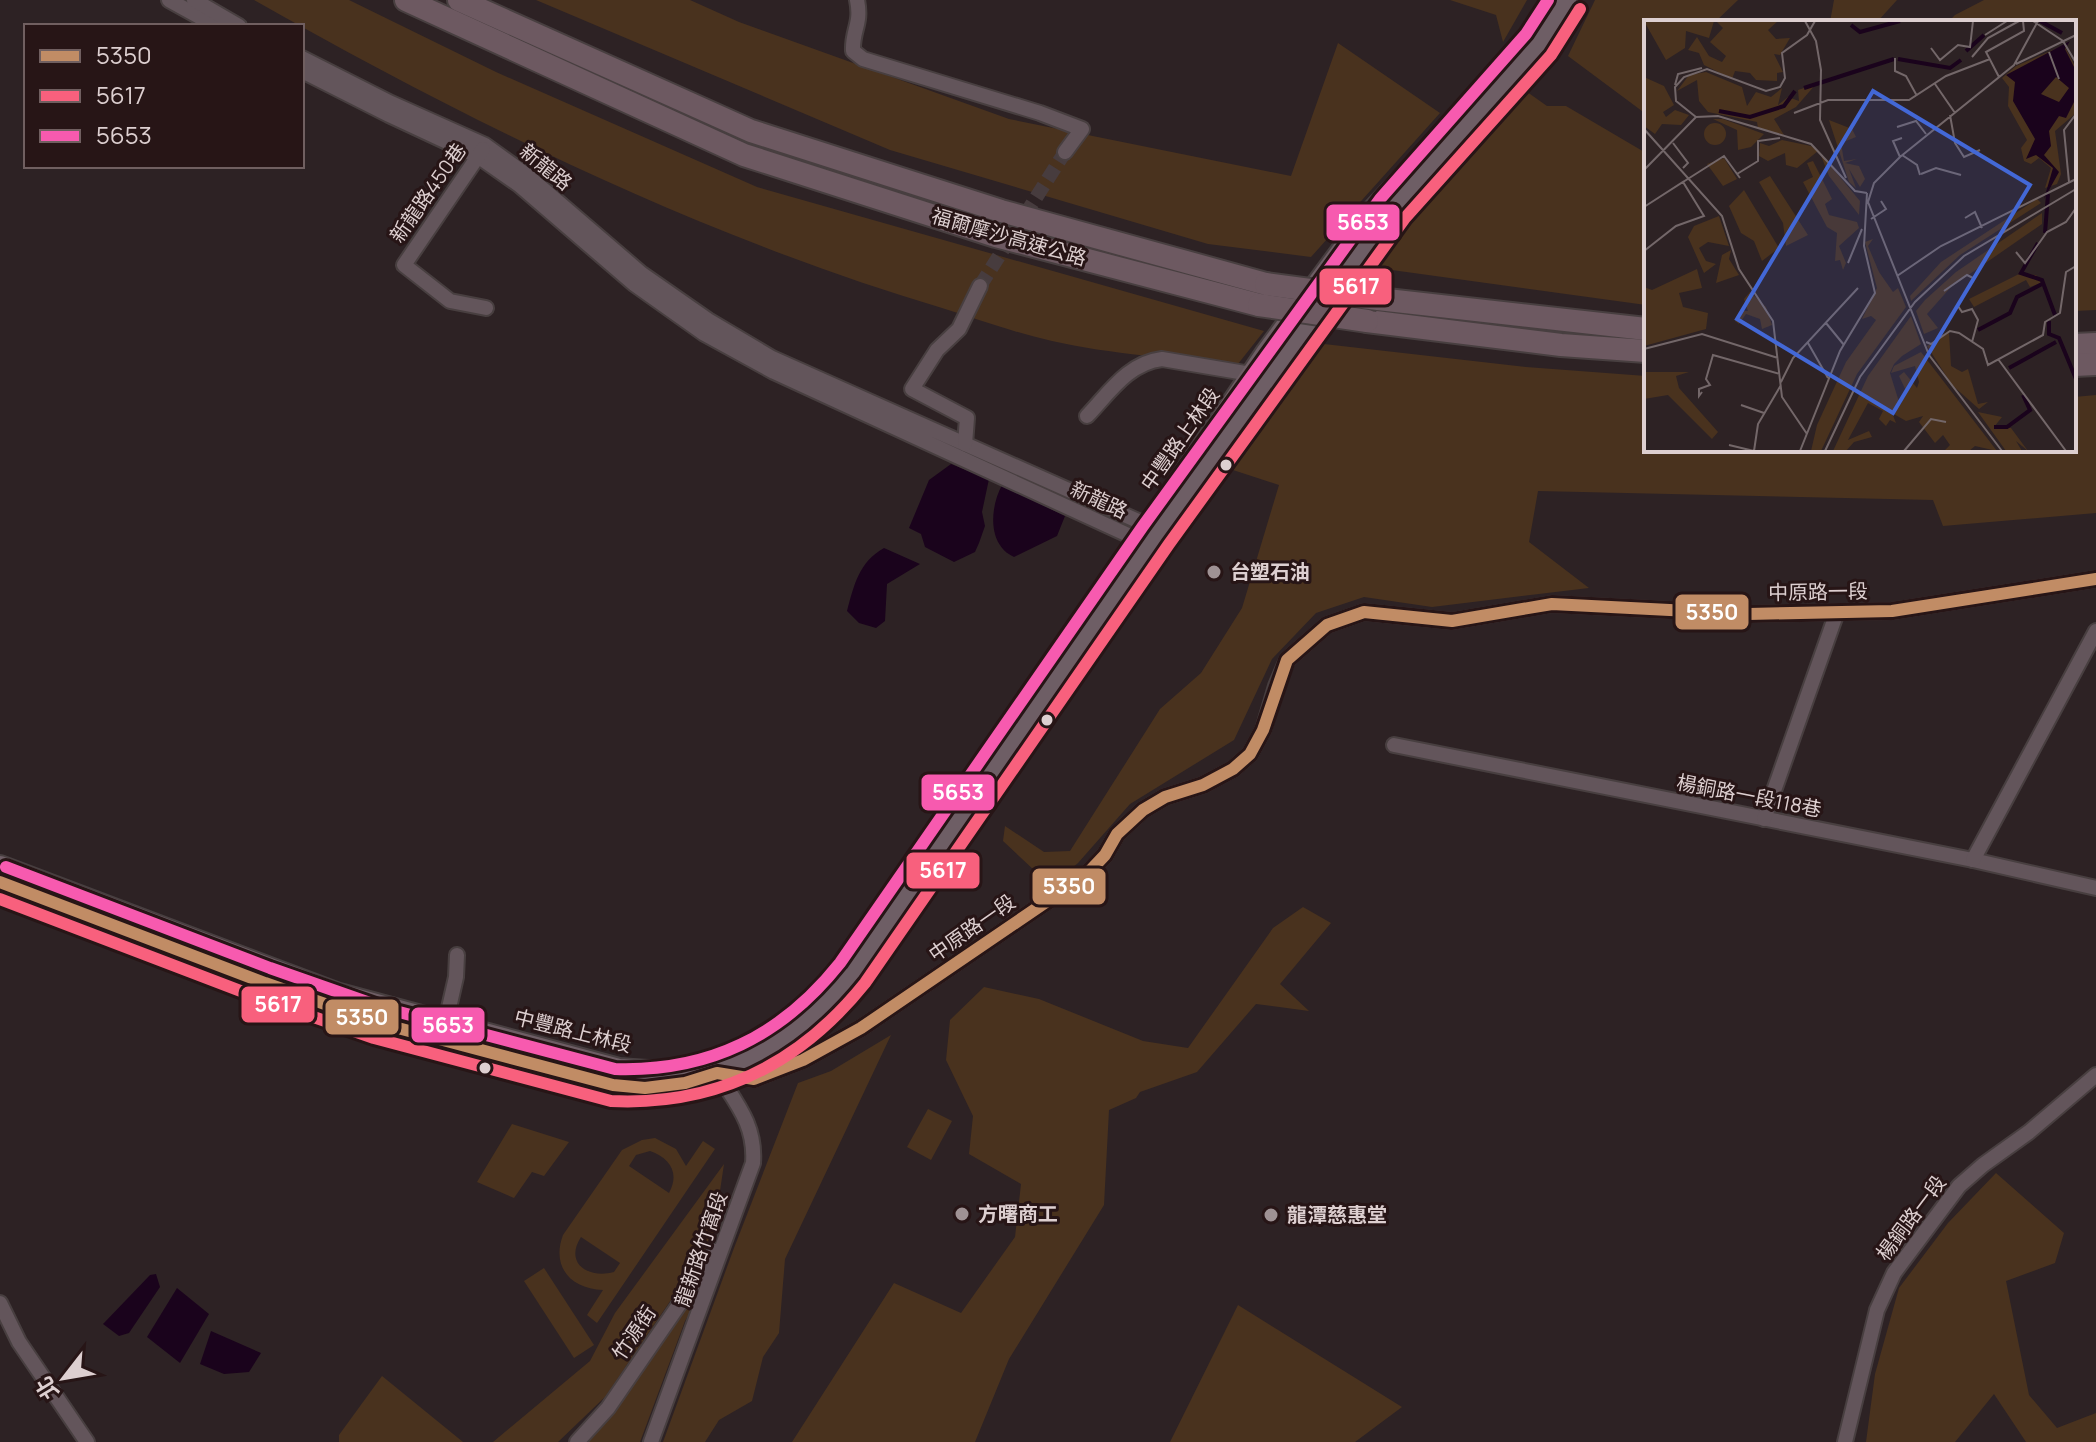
<svg xmlns="http://www.w3.org/2000/svg" width="2096" height="1442" font-family="Manrope,'Noto Sans TC',sans-serif">
<rect width="100%" height="100%" fill="#2d2224"/>
<g fill="#49321e" fill-rule="evenodd">
<path d="M254 0H349L496 72 757 187 1264 331 1238 364C1179 359 1109 354 1052 341 1015 333 978 319 942 308 701 236 473 124 254 0Z"/>
<polygon points="536,0 690,0 739,22 1009,119 1291,176 1338,43 1440,113 1311,257 1208,244 890,150"/>
<polygon points="1450,0 1527,0 1503,42 1496,15"/>
<polygon points="1595,0 1738,0 1715,22 1646,22 1646,114 1568,56"/>
<polygon points="1834,0 1897,0 1877,22 1830,22"/>
<polygon points="1984,0 2096,0 2096,310 2074,311 2074,22 1948,22 1955,15"/>
<polygon points="1520,87 1547,106 1566,106 1646,153 1646,305 1370,267"/>
<polygon points="1324,344 1526,367 1646,376 1646,450 2074,450 2074,397 2096,395 2096,513 1943,526 1933,500 1538,491 1529,542 1589,588 1432,607 1364,597 1316,613 1272,659 1234,740 1130,804 1078,863 1051,886 1003,841 1005,826 1044,852 1070,851 1160,709 1201,673 1242,608 1279,485 1233,470"/>
<polygon points="1303,907 1331,923 1280,984 1309,1011 1256,1004 1197,1072 1140,1092 1136,1098 1109,1110 1104,1205 1009,1359 975,1442 792,1442 894,1283 961,1313 1015,1237 1021,1184 969,1154 973,1116 946,1060 950,1020 984,987 1039,999 1143,1041 1188,1048 1273,928"/>
<polygon points="891,1035 785,1259 779,1333 763,1357 752,1401 719,1420 705,1442 663,1442 734,1248 798,1083 831,1071"/>
<polygon points="928,1109 952,1121 931,1160 907,1147"/>
<polygon points="512,1124 569,1142 544,1176 532,1172 514,1198 477,1182"/>
<path d="M655 1138 676 1149 686 1166 703 1141 715 1149 597 1323 587 1315 603 1290C571 1289 551 1267 563 1235L622 1150 642 1140ZM650 1151C670 1158 680 1173 669 1193L629 1166 636 1155ZM581 1237 620 1263 614 1272C588 1279 564 1263 581 1237Z"/>
<polygon points="724,1164 713,1238 605,1397 558,1442 493,1442 590,1361 615,1313"/>
<polygon points="1996,1173 2064,1233 2055,1263 2006,1281 2029,1395 2057,1428 2096,1413 2096,1442 2026,1442 1994,1394 1955,1442 1866,1442 1875,1374 1899,1288 1948,1223"/>
<polygon points="544,1268 594,1345 574,1358 524,1281"/>
<polygon points="696,1282 705,1288 685,1321 640,1442 588,1442 612,1416"/>
<polygon points="1238,1305 1402,1407 1355,1442 1170,1442"/>
<polygon points="382,1376 463,1442 339,1442 339,1435"/>
</g>
<g fill="#1a031c">
<polygon points="951,464 989,479 982,512 985,526 979,543 975,552 954,562 925,547 921,534 909,528 929,480"/>
<path d="M1002 485 1065 516 1057 536 1014 557C987 545 990 507 1002 485Z"/>
<path d="M884 548 920 564 887 584 885 621 876 628 859 623 847 611C854 585 859 562 884 548Z"/>
<polygon points="156,1274 160,1287 129,1333 119,1336 103,1324 150,1275"/>
<polygon points="177,1288 209,1314 180,1363 147,1337"/>
<polygon points="211,1331 261,1353 249,1372 224,1374 200,1364"/>
</g>
<g fill="none" stroke-linecap="round" stroke-linejoin="round">
<polyline stroke="#473c3e" stroke-width="14" stroke-dasharray="14 7" stroke-linecap="butt" points="980,286 1065,152"/>
<defs>
<g id="minor">
<polyline points="169,0 216,26"/>
<polyline points="194,0 239,26"/>
<path d="M857 0C862 24 852 30 853 51L863 59 1040 113 1082 129 1065 152"/>
<polyline points="302,58 391,103 485,145 528,176 642,274 708,320 772,358 1147,525 1156,535 1139,540 774,372 703,333 634,284 519,185 479,157 389,115 302,71"/>
<polyline points="483,149 404,265 450,301 486,308"/>
<path d="M1087 416C1109 393 1128 363 1162 359L1251 374"/>
<polyline points="965,444 967,418 912,389 937,350 959,329 980,286"/>
<polyline points="1394,745 1973,860 2096,888"/>
<polyline points="1764,819 1837,612"/>
<polyline points="1973,860 2096,631"/>
<polyline points="446,1021 456,977 457,955"/>
<polyline points="717,1073 754,1079 803,1060 861,1028 1087,874 1105,855 1117,834 1143,810 1165,797 1203,785 1233,769 1250,754 1263,730 1276,686 1287,660 1327,625 1364,612 1452,621 1552,604 1748,614 1892,611 2096,579"/>
<polyline points="0,1303 19,1342 87,1442"/>
<polyline points="577,1442 608,1408 716,1251"/>
<path d="M651 1442 753 1163C756 1124 735 1102 716 1071"/>
<polyline points="1845,1442 1877,1310 1894,1273 1959,1186 1983,1165 2029,1132 2096,1075"/>
</g>
<g id="major">
<polyline points="1130,553 1266,351 1366,216 1481,93 1530,33 1552,0"/>
<path d="M0 865 339 993 619 1068C633 1069 648 1071 662 1070 706 1066 765 1041 799 1014 828 990 851 952 873 922"/>
<path d="M0 882 265 983 379 1023 613 1085C689 1092 765 1062 821 1010 833 1000 843 985 853 973L1156 535 1393 208 1539 44 1567 0"/>
</g>
<g id="highway">
<polyline points="406,0 744,155 996,236 1259,305"/>
<polyline points="459,0 751,131 1001,211 1266,284"/>
<polyline points="1378,299 1646,329"/>
<polyline points="1367,321 1561,345 1646,351"/>
<polyline points="2074,345 2096,344"/>
<polyline points="2074,365 2096,364"/>
</g>
</defs>
<use href="#minor" stroke="#483f40" stroke-width="18"/>
<use href="#major" stroke="#483f40" stroke-width="22"/>
<use href="#highway" stroke="#483f40" stroke-width="26"/>
<use href="#minor" stroke="#63555b" stroke-width="14"/>
<use href="#major" stroke="#6e5e65" stroke-width="18"/>
<use href="#highway" stroke="#6d5961" stroke-width="22"/>
<defs>
<g id="highway-bridge">
<polyline points="1266,284 1378,299"/>
<polyline points="1259,305 1367,321"/>
</g>
</defs>
<use href="#highway-bridge" stroke="#483f40" stroke-width="26" stroke-linecap="butt"/>
<use href="#highway-bridge" stroke="#6d5961" stroke-width="22"/>
<defs>
<polyline id="bus-1" points="0,882 265,983 379,1023 613,1085 645,1088 685,1083 717,1073 754,1079 803,1060 861,1028 1087,874 1105,855 1117,834 1143,810 1165,797 1203,785 1233,769 1250,754 1263,730 1287,660 1327,625 1364,612 1452,621 1552,604 1748,614 1892,611 2096,579"/>
<path id="bus-2" d="M0 899 259 998 374 1038 611 1101C716 1106 800 1064 865 983L1169 544 1405 218 1551 55 1580 9"/>
<path id="bus-3" d="M6 867 270 968 384 1008 615 1069C709 1072 782 1036 840 963L1143 526 1380 199 1526 34 1548 0"/>
</defs>
<use href="#bus-1" stroke="#271516" stroke-width="18"/>
<use href="#bus-2" stroke="#271516" stroke-width="18"/>
<use href="#bus-3" stroke="#271516" stroke-width="18"/>
<use href="#bus-1" stroke="#c18c65" stroke-width="12"/>
<use href="#bus-2" stroke="#f8607d" stroke-width="12"/>
<use href="#bus-3" stroke="#f75aaf" stroke-width="12"/>
</g>
<g fill="#ddcfd0" stroke="#271516" stroke-width="3">
<circle cx="1226" cy="465" r="7"/>
<circle cx="1047" cy="720" r="7"/>
<circle cx="485" cy="1068" r="7"/>
</g>
<g fill="#9f9294" stroke="#271516" stroke-width="3">
<circle cx="1214" cy="572" r="8"/>
<circle cx="962" cy="1214" r="8"/>
<circle cx="1271" cy="1215" r="8"/>
</g>
<g text-anchor="middle" stroke-width="6" stroke-linejoin="round" paint-order="stroke">
<g font-size="20" fill="#ddcfd0" stroke="#271516">
<text transform="translate(546 167) rotate(39)" y="7">新龍路</text>
<text transform="translate(428 193) rotate(-55)" y="7">新龍路450巷</text>
<text transform="translate(1009 237) rotate(16)" y="7">福爾摩沙高速公路</text>
<text transform="translate(1180 439) rotate(-55)" y="7">中豐路上林段</text>
<text transform="translate(1099 500) rotate(25)" y="7">新龍路</text>
<text transform="translate(1818 592) rotate(-1)" y="7">中原路一段</text>
<text transform="translate(1749 796) rotate(11)" y="7">楊銅路一段118巷</text>
<text transform="translate(972 928) rotate(-35)" y="7">中原路一段</text>
<text transform="translate(573 1031) rotate(14)" y="7">中豐路上林段</text>
<text transform="translate(1911 1218) rotate(-53)" y="7">楊銅路一段</text>
<text transform="translate(701 1249) rotate(-71)" y="7">龍新路竹窩段</text>
<text transform="translate(634 1333) rotate(-56)" y="7">竹源街</text>
</g>
<g font-size="20" font-weight="bold" fill="#ddcfd0" stroke="#271516" text-anchor="start">
<text x="1230" y="579">台塑石油</text>
<text x="978" y="1221">方曙商工</text>
<text x="1287" y="1222">龍潭慈惠堂</text>
</g>
</g>
<g transform="translate(1644 20)">
<rect width="432" height="432" fill="#2d2224"/>
<path d="M0 1H70L65 18 42 11 41 28 22 40ZM72 1H134L124 10 132 19 146 18 136 35 130 34 139 52 133 53V61L112 60 106 53 91 51 88 59 60 45 55 33 44 30 53 17 65 36 78 42 82 36 66 22 79 8ZM420 25 432 48V93L411 111 417 154 413 164 401 168 407 148 395 138 387 144 380 141 377 128 383 120 364 86 365 67 358 58 372 46ZM62 52 98 67 103 86 112 72 127 77 138 68 134 85 144 77 155 81 154 70 172 64 152 87 130 99 140 115 114 108 113 102 64 92 55 81 53 60 33 71 45 55ZM0 57 20 66 30 85 19 92 22 97 31 90 45 95 37 105 18 104 11 114 0 106ZM69 99H79L120 114 107 127 94 130 93 110ZM185 100 208 109 212 117 197 123 200 141 213 139 201 143 215 146 221 159 216 167 205 149 212 168 205 162ZM60 114a11 11 0 1 1 22 0a11 11 0 1 1-22 0ZM138 120 167 126 174 131 153 148 142 145 141 133 124 141 115 136 116 123 125 126ZM176 133 216 181 215 195 185 156ZM80 138 93 159 79 166 63 144ZM169 141 188 179 181 184 185 195 213 202 215 208 195 226 202 243 199 250 196 240 191 241 193 213 183 207 159 162 169 157 163 143ZM126 156 164 215 142 226 139 203 115 162ZM100 170 135 228 118 241 110 221 97 213 85 186ZM393 179 397 183 316 235 267 281 266 276 297 242ZM398 193V204L307 267 283 294 294 308 280 314 272 291 281 280 312 252ZM75 196 85 226 64 222 55 228 62 241 72 244 60 253 44 217 50 206ZM229 219 224 226 235 252 249 272 254 268 262 287 213 354 177 431H167L173 405 202 342 232 300 227 296 218 299 233 268 221 222ZM87 230 85 239 95 255 72 263 78 235ZM53 249 58 268 35 273 39 287 64 293 62 309 0 326V267L8 270ZM375 254 392 255 397 263 386 267 382 260 330 287 325 279ZM106 272 122 287 128 305 118 309 116 299 102 294 95 304 91 301 97 291H104L100 279ZM267 296 277 324 258 336 250 344 246 353 256 385 263 373 255 356 260 352 273 368 275 362 271 346 247 353 250 346 277 332 353 431 331 426 325 431H300L306 425 299 415 291 423 275 402 279 396 262 401 248 393 252 403 246 400 242 406 235 399 239 391 224 383 204 420 225 411 228 417 210 422 202 431H189L224 356ZM305 313 307 346 318 352 324 349 334 384 344 382 335 389 308 365 283 326ZM0 352H45L32 356 35 368 74 412 68 419 24 375 0 379ZM334 392 358 397 350 407 367 408 384 431 372 421 378 431H362Z" fill="#49321e"/>
<path d="M426 21 421 29 432 51V78L422 98 415 96 405 111 407 126 400 135 415 152 400 179 409 148 392 135 382 139 391 119 369 81 371 62 362 55ZM412 57 425 68 415 82 397 74Z" fill="#1a031c" fill-rule="evenodd"/>
<path fill="none" stroke="#1a031c" stroke-width="4" d="M396 1 418 13M207 5 216 12 256 1M322 31 340 15M254 39 306 48 317 40M160 68 250 39M75 91 106 97 140 86 151 71M401 213 404 174M394 223 377 253 398 260 411 295M405 301V314L415 318 432 359M334 310 366 293 373 277 398 264M365 348 412 322M350 407H363L386 390 379 375"/>
<path fill="none" stroke="#736769" stroke-width="2" d="M161 1 172 21 177 50 176 100 202 158M389 1 419 21 432 43M341 15 363 1M287 28 296 40 314 25 326 27 329 1M405 32 415 59M328 37 344 18 375 1M251 38V51L262 56 273 76M372 44 432 15M355 57 342 32 380 11 379 1M291 64 311 93M31 65 34 54 58 48M150 93 184 80H265L302 56 346 39M306 95 311 123 320 137 336 130M52 97 32 81 31 67 40 57 63 49 122 71 136 67 141 58 138 33 163 15 171 1M253 107 272 101 282 114M0 109 78 196 95 249 129 301 138 377 163 414M29 123 44 143 39 148M258 135 273 145 276 155M256 137 249 121 258 118M0 150 52 97 74 96 167 124 211 171 223 173M93 154 114 141V121L136 118M277 154 292 148 317 155M39 162 80 136 96 158M425 162 420 110 432 94M0 187 39 162 60 196 32 206 0 231M321 198 331 192 338 208M227 199 242 189 237 181M372 232 381 243 403 212 422 202 432 188M204 243 218 209M253 256 297 226 432 159M300 271 323 255 331 259M314 286 318 292 328 289 334 300 328 322M182 303 200 325M282 322 287 324 306 311 315 313 339 329 344 345 399 315 401 302 416 293 422 252 432 246M164 323 184 358M0 329 58 314 134 338M354 339 422 431M137 362 149 338 214 268M58 372 55 376V369L66 365 62 359 69 335 136 354M97 385 120 393M85 425 110 431M110 431 114 404 137 365M156 431 196 331 231 273 220 226 223 173M181 431 216 357 271 282 320 236 432 169M260 431 287 399 302 402M358 431 285 335 224 182 230 163 256 137 370 45 394 1"/>
<path fill="#4368d6" fill-opacity="0.15" stroke="#4368d6" stroke-width="4" d="M229 71 386 165 249 393 93 299Z"/>
<rect width="432" height="432" fill="none" stroke="#ddcfd0" stroke-width="4"/>
</g>
<g stroke="#271516" stroke-width="3">
<rect x="1325" y="203" width="76" height="39" rx="8" fill="#f75aaf"/>
<rect x="1318" y="267" width="75" height="39" rx="8" fill="#f8607d"/>
<rect x="1674" y="593" width="76" height="38" rx="8" fill="#c18c65"/>
<rect x="920" y="773" width="76" height="39" rx="8" fill="#f75aaf"/>
<rect x="905" y="851" width="76" height="39" rx="8" fill="#f8607d"/>
<rect x="1031" y="867" width="76" height="39" rx="8" fill="#c18c65"/>
<rect x="240" y="985" width="76" height="39" rx="8" fill="#f8607d"/>
<rect x="324" y="998" width="76" height="38" rx="8" fill="#c18c65"/>
<rect x="410" y="1006" width="76" height="38" rx="8" fill="#f75aaf"/>
</g>
<g font-size="22" text-anchor="middle" font-weight="bold" fill="#fff">
<text x="1363" y="230">5653</text>
<text x="1356" y="294">5617</text>
<text x="1712" y="620">5350</text>
<text x="958" y="800">5653</text>
<text x="943" y="878">5617</text>
<text x="1069" y="894">5350</text>
<text x="278" y="1012">5617</text>
<text x="362" y="1025">5350</text>
<text x="448" y="1033">5653</text>
</g>
<rect x="24" y="24" width="280" height="144" fill="#271516" stroke="#705f60" stroke-width="2"/>
<rect x="40" y="50" width="40" height="12" fill="#c18c65" stroke="#705f60" stroke-width="2"/>
<text x="96" y="64" font-size="24" fill="#ddcfd0">5350</text>
<rect x="40" y="90" width="40" height="12" fill="#f8607d" stroke="#705f60" stroke-width="2"/>
<text x="96" y="104" font-size="24" fill="#ddcfd0">5617</text>
<rect x="40" y="130" width="40" height="12" fill="#f75aaf" stroke="#705f60" stroke-width="2"/>
<text x="96" y="144" font-size="24" fill="#ddcfd0">5653</text>
<g transform="translate(64 1378) rotate(239)" stroke="#271516" stroke-width="6" paint-order="stroke">
<path d="M0-6L14 30L0 20L-14 30Z" fill="#ddcfd0"/>
<text y="-12" font-size="22" font-weight="bold" text-anchor="middle" fill="#ddcfd0">北</text>
</g>
</svg>
